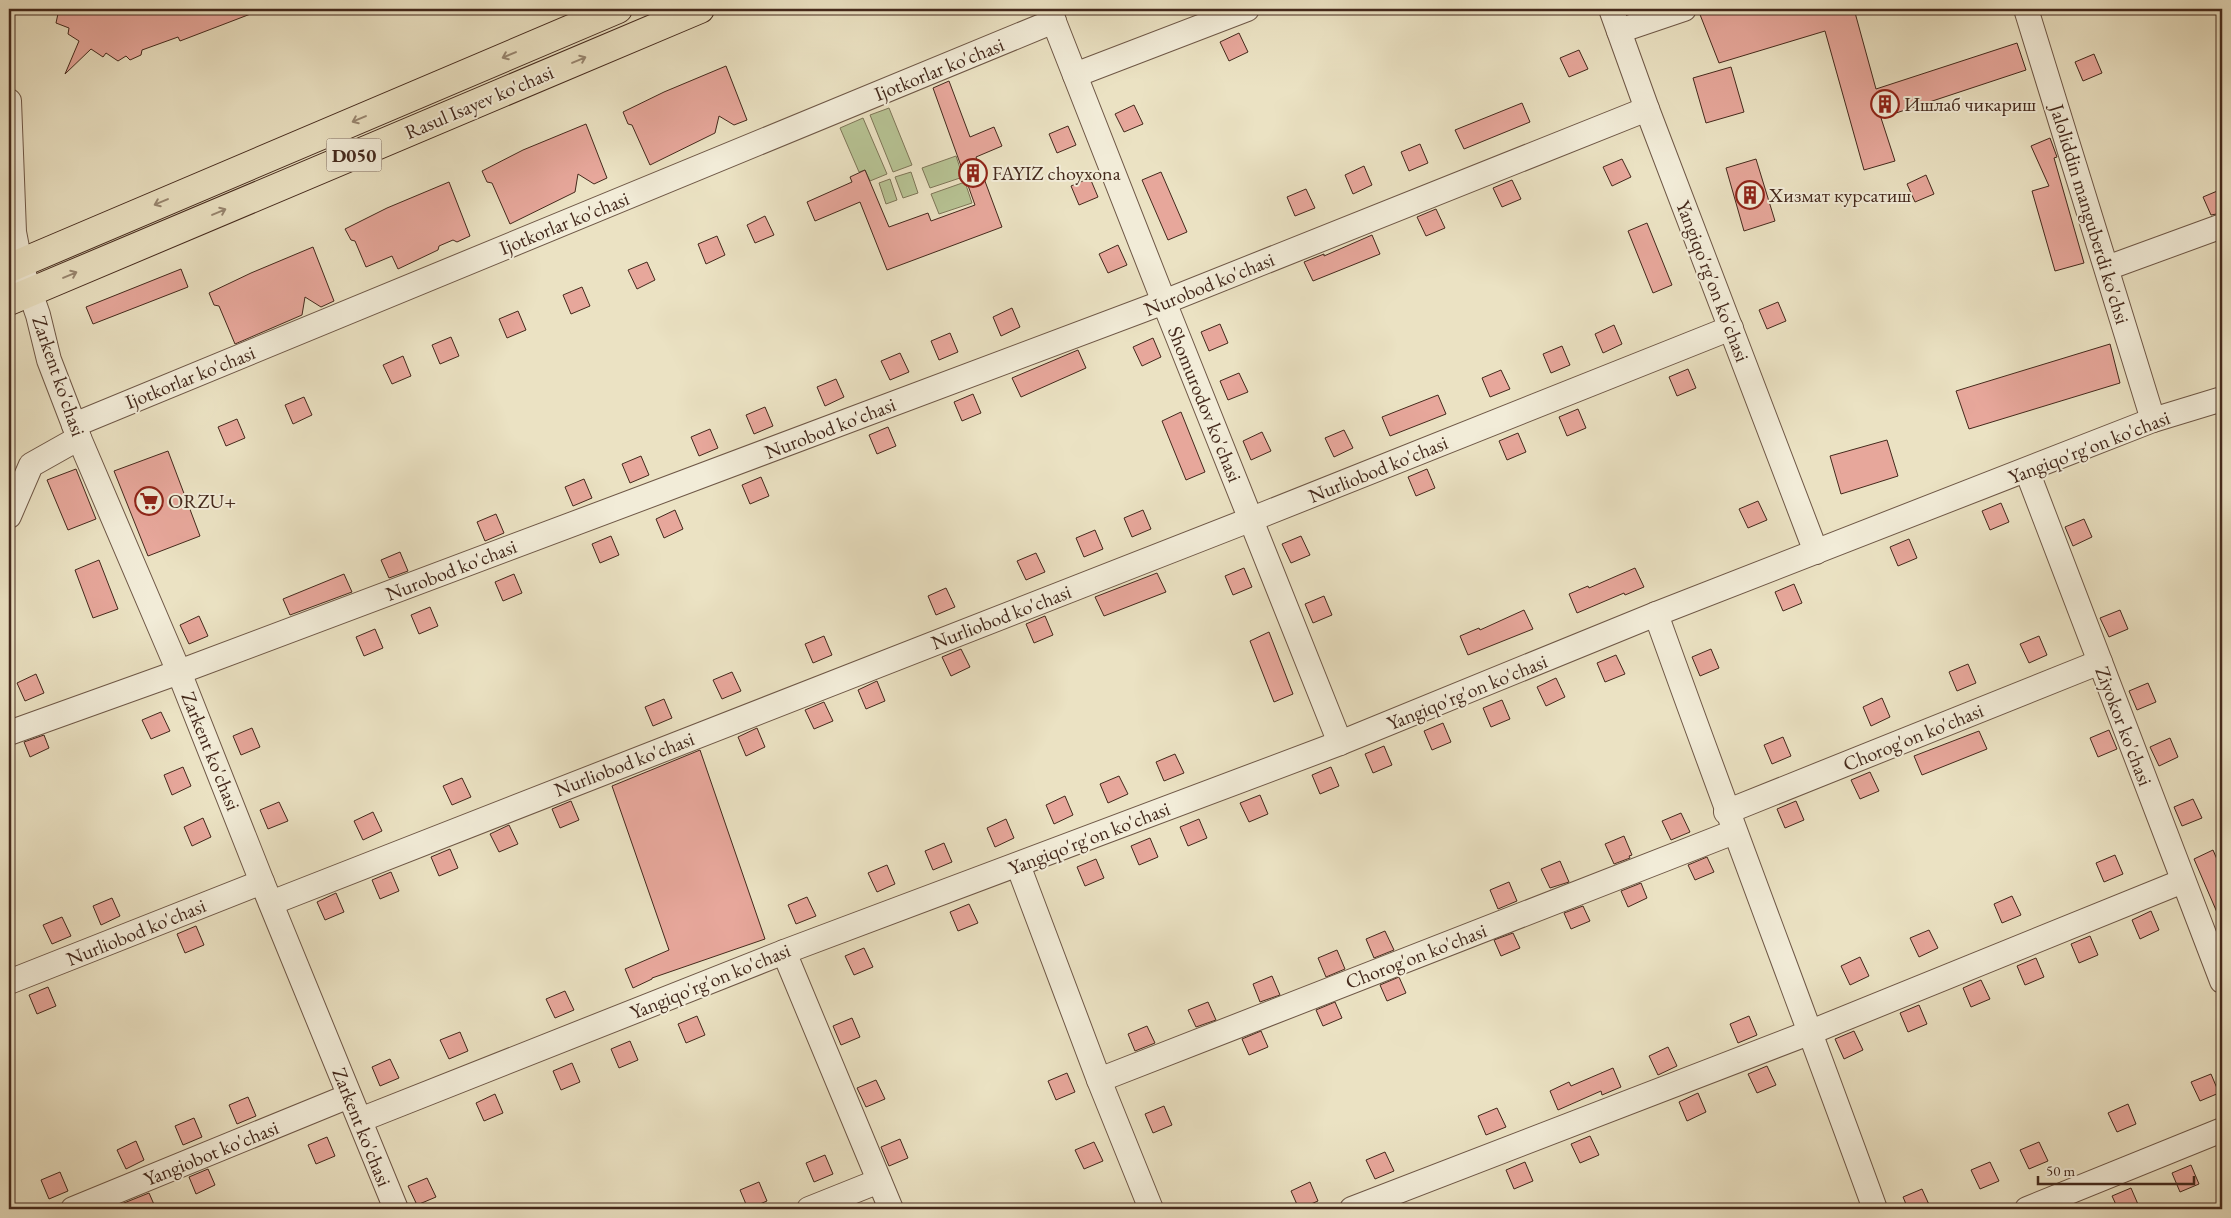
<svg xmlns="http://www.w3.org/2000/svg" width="2231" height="1218" font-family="'EB Garamond',serif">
<rect width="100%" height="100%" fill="#ebe2c3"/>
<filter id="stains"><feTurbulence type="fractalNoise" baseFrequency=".004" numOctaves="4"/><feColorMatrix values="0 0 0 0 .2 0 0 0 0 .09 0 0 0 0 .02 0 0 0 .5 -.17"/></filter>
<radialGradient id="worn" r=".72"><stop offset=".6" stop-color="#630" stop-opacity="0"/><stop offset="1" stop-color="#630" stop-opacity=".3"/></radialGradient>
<g fill="#b7c394" stroke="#7e7658">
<polygon points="889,108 912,165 893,172 870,115"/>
<polygon points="863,118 887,174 870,181 865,170 859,172 840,128"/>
<polygon points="956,156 963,177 930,188 922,168"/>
<polygon points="911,172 918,193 903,198 895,177"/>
<polygon points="890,179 897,200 886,204 879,183"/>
<polygon points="965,182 972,203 939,214 931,194"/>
</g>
<g fill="#e7a79b" stroke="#44291c">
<polygon points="59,9 261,9 261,10 180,41 178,37 142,50 141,55 130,60 126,56 118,61 106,53 103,57 91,49 65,74 79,41 68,34 69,28 56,23"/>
<polygon points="1708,9 1854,9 1876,89 2017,43 2026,70 1881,118 1895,161 1864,170 1825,31 1719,63 1699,12"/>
<polygon points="1239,33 1248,52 1229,61 1220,42"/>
<polygon points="1579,50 1588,69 1569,77 1560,58"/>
<polygon points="2094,54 2102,73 2083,81 2075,62"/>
<polygon points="726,66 747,120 734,125 719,116 715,133 650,165 632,125 628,124 623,112 664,92"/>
<polygon points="1731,67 1744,112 1706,123 1693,78"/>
<polygon points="949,81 970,137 994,127 1002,146 976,157 1002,227 887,270 860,202 815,221 807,202 852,182 850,177 865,170 889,227 928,213 931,221 975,205 933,88"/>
<polygon points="1522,103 1530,122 1464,149 1455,130"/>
<polygon points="1134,105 1143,124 1124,132 1115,114"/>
<polygon points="586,124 607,178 594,184 578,174 575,192 510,224 492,183 487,182 482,171 523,150"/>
<polygon points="1068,126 1076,145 1057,153 1049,134"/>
<polygon points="2050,138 2057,157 2054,158 2084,263 2055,271 2032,191 2049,186 2031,146"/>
<polygon points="1420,144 1428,163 1409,171 1401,152"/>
<polygon points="1622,159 1631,177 1612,186 1603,167"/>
<polygon points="1756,159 1775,221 1744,231 1726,168"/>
<polygon points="1364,166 1372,185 1353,194 1345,175"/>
<polygon points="1161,172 1187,232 1168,240 1142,180"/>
<polygon points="1926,175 1934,194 1915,202 1907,184"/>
<polygon points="1090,178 1098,197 1079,205 1071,186"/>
<polygon points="1512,180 1521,199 1502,207 1493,188"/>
<polygon points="449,182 470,236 457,242 453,240 439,246 438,250 398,269 392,256 366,267 355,241 351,240 345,229 387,208"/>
<polygon points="1306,189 1315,208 1295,216 1287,197"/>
<polygon points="2222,189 2222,213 2211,215 2203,197"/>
<polygon points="1436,209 1445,228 1426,236 1417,217"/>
<polygon points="765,216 774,235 755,243 747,225"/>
<polygon points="1647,223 1672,285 1653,293 1628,231"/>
<polygon points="1372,235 1380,254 1313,281 1304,262 1324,254 1324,256"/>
<polygon points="717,236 725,255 706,264 698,244"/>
<polygon points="1118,245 1127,265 1108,273 1099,254"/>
<polygon points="313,247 334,301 321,307 305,297 302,315 235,344 219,306 214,305 209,293 251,273"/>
<polygon points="647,262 655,280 637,289 628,270"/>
<polygon points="181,269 188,287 93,324 86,307"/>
<polygon points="582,287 590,306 571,314 563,295"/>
<polygon points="1778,302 1786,321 1767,329 1759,310"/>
<polygon points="1012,308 1020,327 1001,336 993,317"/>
<polygon points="518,311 526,330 507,338 499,319"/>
<polygon points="1220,324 1228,343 1209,351 1201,332"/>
<polygon points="1614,325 1622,344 1603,353 1595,334"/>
<polygon points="950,333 958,352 939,360 931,341"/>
<polygon points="451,337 459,356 440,364 432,345"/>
<polygon points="1153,338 1161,357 1142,366 1133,347"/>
<polygon points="2110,344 2120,383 1969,429 1956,391"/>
<polygon points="1562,346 1570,365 1551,373 1543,354"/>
<polygon points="1078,350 1086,368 1021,397 1012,378"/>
<polygon points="900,353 909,372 890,380 881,361"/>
<polygon points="403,356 411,376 392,384 383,365"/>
<polygon points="1688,369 1696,388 1677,396 1669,377"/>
<polygon points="1501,370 1510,389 1490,397 1482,378"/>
<polygon points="1239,373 1248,392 1228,400 1220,381"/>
<polygon points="836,379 844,397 825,406 817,387"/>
<polygon points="973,394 981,413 962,421 954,402"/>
<polygon points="1438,395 1446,414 1390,436 1382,417"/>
<polygon points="304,397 312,415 293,424 285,405"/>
<polygon points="765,407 773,426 754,434 746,415"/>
<polygon points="1578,409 1586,428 1567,436 1559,417"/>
<polygon points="1181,412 1205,472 1186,480 1162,421"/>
<polygon points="237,419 245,438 226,446 218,427"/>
<polygon points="888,427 896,446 877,454 869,435"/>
<polygon points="710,429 718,448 699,456 691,437"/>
<polygon points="1344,430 1353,448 1334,457 1325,438"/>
<polygon points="1262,432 1271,451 1251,460 1243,441"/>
<polygon points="1518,433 1526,452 1507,460 1499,441"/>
<polygon points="1887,440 1898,476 1841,494 1830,456"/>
<polygon points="168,451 200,536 148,556 114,471"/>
<polygon points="641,456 649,475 630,483 622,464"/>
<polygon points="76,469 96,519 68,530 47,480"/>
<polygon points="1427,469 1435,488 1416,496 1408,477"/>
<polygon points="761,477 769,496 750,504 742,485"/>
<polygon points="584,479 592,498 573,506 565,487"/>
<polygon points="1758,501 1767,520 1748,528 1739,509"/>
<polygon points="2001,503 2009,522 1990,530 1982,511"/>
<polygon points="675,510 683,529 664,538 656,519"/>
<polygon points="1143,510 1151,529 1132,537 1124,518"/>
<polygon points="496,514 504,533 485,541 477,522"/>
<polygon points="2084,519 2092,537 2073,546 2065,527"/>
<polygon points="1095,530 1103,549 1084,557 1076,538"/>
<polygon points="611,536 619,555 600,563 592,544"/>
<polygon points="1301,536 1310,555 1291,563 1282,544"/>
<polygon points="1909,539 1917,558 1898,566 1890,547"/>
<polygon points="400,552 408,571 389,578 381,560"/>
<polygon points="1036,553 1045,572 1026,580 1017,561"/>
<polygon points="99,560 118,609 93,618 75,570"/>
<polygon points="1244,568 1252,587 1233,595 1225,576"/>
<polygon points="1635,568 1644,587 1625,595 1624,593 1577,613 1569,594 1588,586 1589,588"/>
<polygon points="1157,573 1166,592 1104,616 1095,597"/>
<polygon points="344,574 352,592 290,615 283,599"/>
<polygon points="514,574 522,593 503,601 495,582"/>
<polygon points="1794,584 1802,603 1783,611 1775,592"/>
<polygon points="946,588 955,607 936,615 928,596"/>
<polygon points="1324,596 1332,615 1313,623 1305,604"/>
<polygon points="430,607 438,626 419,634 411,615"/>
<polygon points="1524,610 1533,629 1468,655 1460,636 1479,628 1480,630"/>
<polygon points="2120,610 2128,629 2109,637 2100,618"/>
<polygon points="199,616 208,636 189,644 180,625"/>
<polygon points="1045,616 1053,635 1034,643 1026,624"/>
<polygon points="375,629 383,648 364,656 356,637"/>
<polygon points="1269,632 1293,694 1274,702 1250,641"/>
<polygon points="824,636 832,655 813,663 805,644"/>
<polygon points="2039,636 2047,655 2029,663 2020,644"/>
<polygon points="961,649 970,667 951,676 942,657"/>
<polygon points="1711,649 1719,668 1700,676 1692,657"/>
<polygon points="1616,655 1625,674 1605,682 1597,663"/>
<polygon points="1968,664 1976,683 1957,691 1949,672"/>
<polygon points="732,672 741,691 722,699 713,680"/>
<polygon points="36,674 44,693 25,701 17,683"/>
<polygon points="1556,678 1565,697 1546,706 1537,687"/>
<polygon points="877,681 885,701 866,709 858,690"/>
<polygon points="2148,683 2156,702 2137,710 2129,691"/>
<polygon points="1882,698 1890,717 1871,726 1863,707"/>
<polygon points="664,699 672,718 653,726 645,707"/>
<polygon points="1502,700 1510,719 1491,727 1483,708"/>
<polygon points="824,702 833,721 814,729 805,710"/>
<polygon points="161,712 170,731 151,739 142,720"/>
<polygon points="1443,723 1451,742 1432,750 1424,731"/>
<polygon points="252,728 260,747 241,755 233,736"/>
<polygon points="757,728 765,747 746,756 738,737"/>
<polygon points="2109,730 2117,749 2098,757 2090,738"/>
<polygon points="1979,731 1987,749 1922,775 1914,756"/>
<polygon points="44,735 49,748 30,757 24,742"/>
<polygon points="1783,737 1791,756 1772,764 1764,745"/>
<polygon points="2170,738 2178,757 2159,766 2150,747"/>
<polygon points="1384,746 1392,765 1373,773 1365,754"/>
<polygon points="700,750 765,939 652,978 652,979 633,988 625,969 669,950 612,786"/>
<polygon points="1175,754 1184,773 1164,781 1156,762"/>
<polygon points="183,767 191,786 172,795 164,775"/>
<polygon points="1331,767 1339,786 1320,794 1312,775"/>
<polygon points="1870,772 1879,791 1860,799 1851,780"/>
<polygon points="1119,776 1128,794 1108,803 1100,784"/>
<polygon points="462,778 471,797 452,805 443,786"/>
<polygon points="1260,795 1268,814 1249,822 1240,803"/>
<polygon points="1065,796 1073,815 1054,824 1046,805"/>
<polygon points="2193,799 2202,818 2182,826 2174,807"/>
<polygon points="571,801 579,820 560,828 552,809"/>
<polygon points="1796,801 1804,820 1785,828 1777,809"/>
<polygon points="279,802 288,821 268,829 260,810"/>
<polygon points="373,812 382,831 363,840 354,821"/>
<polygon points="1681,813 1690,832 1671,840 1662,821"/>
<polygon points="203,818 211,837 192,846 184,827"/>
<polygon points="1006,819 1014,838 995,847 987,828"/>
<polygon points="1199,819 1207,838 1188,846 1180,827"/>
<polygon points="509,825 518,844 499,852 490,834"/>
<polygon points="1624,836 1632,855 1629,856 1630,858 1614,864 1605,844"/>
<polygon points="1150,838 1158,857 1139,865 1131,846"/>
<polygon points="944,843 952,862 933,870 925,851"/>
<polygon points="450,849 458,868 439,876 431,857"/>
<polygon points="2213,850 2222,871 2222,924 2194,859"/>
<polygon points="2115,855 2123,874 2104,882 2096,863"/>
<polygon points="1707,857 1714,872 1695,880 1688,865"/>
<polygon points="1096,859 1104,878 1085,886 1077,867"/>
<polygon points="1560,861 1569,882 1550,888 1541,869"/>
<polygon points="887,865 895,884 877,892 868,873"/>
<polygon points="391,872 399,891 380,899 372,880"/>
<polygon points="1509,882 1517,901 1498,909 1490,890"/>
<polygon points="1641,883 1647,898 1628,907 1621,891"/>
<polygon points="336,893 344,912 325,920 317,902"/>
<polygon points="2012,896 2021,915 2002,923 1994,904"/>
<polygon points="807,897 816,916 796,924 788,905"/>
<polygon points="112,898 120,916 101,925 93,906"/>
<polygon points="969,904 978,923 958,931 950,912"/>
<polygon points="1583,906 1590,921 1571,929 1564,913"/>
<polygon points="2151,911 2159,930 2140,939 2132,920"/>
<polygon points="62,917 71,936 52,944 43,925"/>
<polygon points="196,926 204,945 185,953 177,934"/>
<polygon points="1929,930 1938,948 1919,957 1910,938"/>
<polygon points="1385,931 1394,950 1374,958 1366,939"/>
<polygon points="1513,933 1520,948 1501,956 1494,940"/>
<polygon points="2090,936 2098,955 2079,963 2071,944"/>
<polygon points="864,948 873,967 854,975 845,956"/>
<polygon points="1337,950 1345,969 1326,977 1318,958"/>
<polygon points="1860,957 1869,976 1850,985 1841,966"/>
<polygon points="2036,958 2044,977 2025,985 2017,966"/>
<polygon points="1272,976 1280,995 1260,1002 1253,984"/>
<polygon points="1399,977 1406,993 1387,1001 1380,985"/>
<polygon points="1981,980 1990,999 1971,1007 1963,988"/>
<polygon points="48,987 56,1006 37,1014 29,995"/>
<polygon points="565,991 574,1010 555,1018 546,999"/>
<polygon points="1208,1002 1216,1020 1196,1027 1188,1010"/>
<polygon points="1335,1002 1342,1018 1323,1026 1316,1010"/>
<polygon points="1919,1005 1927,1024 1908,1032 1900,1013"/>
<polygon points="697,1016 705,1035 686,1043 678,1024"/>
<polygon points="1749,1016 1757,1035 1738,1043 1730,1024"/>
<polygon points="852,1018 860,1037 841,1045 833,1026"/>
<polygon points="1147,1026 1155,1043 1135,1051 1128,1034"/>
<polygon points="1261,1031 1268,1047 1249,1055 1242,1039"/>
<polygon points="1854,1031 1863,1050 1844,1059 1835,1039"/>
<polygon points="460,1032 468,1051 449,1059 440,1040"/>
<polygon points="630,1041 638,1060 619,1068 611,1049"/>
<polygon points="1668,1047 1677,1066 1658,1075 1649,1056"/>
<polygon points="390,1059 399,1078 380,1086 372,1067"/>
<polygon points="572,1063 580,1082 561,1090 553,1071"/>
<polygon points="1767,1066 1776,1085 1757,1093 1748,1074"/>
<polygon points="1613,1068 1621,1087 1602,1095 1601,1091 1558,1110 1550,1091 1569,1082 1571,1086"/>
<polygon points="1067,1073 1075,1092 1056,1100 1048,1081"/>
<polygon points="2211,1074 2219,1093 2200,1101 2191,1082"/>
<polygon points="876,1080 885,1099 866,1107 857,1088"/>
<polygon points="1698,1093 1706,1112 1687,1121 1679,1102"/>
<polygon points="495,1094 503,1113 484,1121 476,1103"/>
<polygon points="248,1097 256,1116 237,1124 229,1105"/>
<polygon points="2128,1104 2136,1124 2117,1132 2108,1113"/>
<polygon points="1164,1106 1172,1125 1153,1133 1145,1114"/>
<polygon points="1497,1108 1506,1127 1486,1135 1478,1116"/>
<polygon points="194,1118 202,1137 183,1145 175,1126"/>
<polygon points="1590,1136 1599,1155 1580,1163 1571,1144"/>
<polygon points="327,1137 335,1156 316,1164 308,1145"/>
<polygon points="900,1139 908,1158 889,1166 881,1147"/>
<polygon points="136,1141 144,1160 126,1169 117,1150"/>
<polygon points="1094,1142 1103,1161 1084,1169 1075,1150"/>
<polygon points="2039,1142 2048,1161 2029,1169 2020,1150"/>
<polygon points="1385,1152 1394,1171 1375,1179 1366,1160"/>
<polygon points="825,1155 833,1174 814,1182 806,1163"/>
<polygon points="1525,1162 1533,1181 1514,1189 1506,1170"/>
<polygon points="1990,1162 1999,1181 1980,1189 1971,1170"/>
<polygon points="2191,1165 2199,1184 2180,1192 2172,1173"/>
<polygon points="208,1169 215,1185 196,1194 189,1177"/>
<polygon points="60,1172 68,1191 49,1199 41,1180"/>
<polygon points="427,1178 436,1197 417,1205 408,1186"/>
<polygon points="759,1182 767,1201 748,1209 740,1190"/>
<polygon points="1310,1182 1318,1201 1299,1209 1291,1191"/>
<polygon points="2131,1188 2140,1209 2118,1209 2112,1196"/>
<polygon points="1922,1189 1931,1209 1908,1209 1903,1197"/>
<polygon points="149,1193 156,1209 109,1209"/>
</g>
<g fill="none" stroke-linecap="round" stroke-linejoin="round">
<defs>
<g id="minor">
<polyline points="1049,9 1164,302 1340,743"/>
<polyline points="1611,9 1647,109 1816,552"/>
<polyline points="2026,9 2153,420"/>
<polyline points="1619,31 1684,9"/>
<polyline points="1075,75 1247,9"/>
<polyline points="9,101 14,232 20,263 38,315 49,360 79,438 179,672 262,882 396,1209"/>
<polyline points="2107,268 2222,226"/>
<polyline points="74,425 1054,21"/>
<polyline points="2027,471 2222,981"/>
<polyline points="9,516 31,465 79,438"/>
<path d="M1656 614C1727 813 1803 1011 1875 1209"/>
<polyline points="9,733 179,672 1164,302 1647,109"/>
<polyline points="1726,812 2100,662"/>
<polyline points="1018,865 1099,1080 1151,1209"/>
<polyline points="271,903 1252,519 1731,328"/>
<polyline points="784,952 891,1209"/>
<polyline points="9,982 262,882"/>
<polyline points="1099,1080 1734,832"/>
<polyline points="360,1120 784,952 1340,743 1656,614 2153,420 2222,399"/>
<polyline points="73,1209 349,1096"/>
<polyline points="809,1209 879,1181"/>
<polyline points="1352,1209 1811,1032 2183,881"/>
<polyline points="2027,1209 2222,1130"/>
</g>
<g id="major">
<polyline points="9,268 618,9"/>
<polyline points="9,301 700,9"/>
</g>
</defs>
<use href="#minor" stroke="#6e5746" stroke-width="26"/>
<use href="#major" stroke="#44291c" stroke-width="30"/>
<use href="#minor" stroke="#f2ecd8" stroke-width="24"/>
<use href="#major" stroke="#ebe2c3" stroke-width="28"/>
</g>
<defs><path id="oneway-shaft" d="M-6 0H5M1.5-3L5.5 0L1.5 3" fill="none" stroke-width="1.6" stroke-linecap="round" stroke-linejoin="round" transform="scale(1.25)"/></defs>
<g stroke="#988670">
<use href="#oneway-shaft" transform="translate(509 55) rotate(157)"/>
<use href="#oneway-shaft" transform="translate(579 60) rotate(-23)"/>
<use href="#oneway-shaft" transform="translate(359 119) rotate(157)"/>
<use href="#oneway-shaft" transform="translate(161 202) rotate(157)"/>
<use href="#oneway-shaft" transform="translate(219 212) rotate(-23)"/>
<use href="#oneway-shaft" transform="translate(70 275) rotate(-23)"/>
</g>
<defs>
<symbol id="building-ring" viewBox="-11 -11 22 22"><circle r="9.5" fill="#f2ecd8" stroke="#8f2418" stroke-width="1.5"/><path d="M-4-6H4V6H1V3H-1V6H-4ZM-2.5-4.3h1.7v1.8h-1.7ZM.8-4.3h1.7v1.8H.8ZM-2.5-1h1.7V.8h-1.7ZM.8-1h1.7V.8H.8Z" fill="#8f2418"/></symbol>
<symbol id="supermarket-ring" viewBox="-11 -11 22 22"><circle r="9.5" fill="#f2ecd8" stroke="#8f2418" stroke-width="1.5"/><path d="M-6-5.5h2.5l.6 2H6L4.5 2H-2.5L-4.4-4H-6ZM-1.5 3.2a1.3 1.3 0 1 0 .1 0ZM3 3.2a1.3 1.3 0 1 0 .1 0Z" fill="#8f2418"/></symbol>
</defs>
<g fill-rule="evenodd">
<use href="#building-ring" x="1869" y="88" width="32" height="32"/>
<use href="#building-ring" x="957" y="157" width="32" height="32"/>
<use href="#building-ring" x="1734" y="179" width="32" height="32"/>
<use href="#supermarket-ring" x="133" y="485" width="32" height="32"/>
</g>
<g text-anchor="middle" stroke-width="4" stroke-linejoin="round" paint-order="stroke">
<rect fill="#f2ecd8" stroke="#786454" stroke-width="1" x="326.5" y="138.5" width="55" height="33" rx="4"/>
<g font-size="19" font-weight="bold" fill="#44291c">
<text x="354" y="162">D050</text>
</g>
<g font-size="20" fill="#44291c" stroke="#f2ecd8">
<text transform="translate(939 69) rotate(-22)" y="7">Ijotkorlar ko'chasi</text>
<text transform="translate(479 102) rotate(-23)" y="7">Rasul Isayev ko'chasi</text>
<text transform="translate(2090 214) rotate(73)" y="7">Jaloliddin manguberdi ko'chsi</text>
<text transform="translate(564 223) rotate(-22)" y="7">Ijotkorlar ko'chasi</text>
<text transform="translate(1713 281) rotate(69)" y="7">Yangiqo'rg'on ko'chasi</text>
<text transform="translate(1209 284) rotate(-22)" y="7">Nurobod ko'chasi</text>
<text transform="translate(59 376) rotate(71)" y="7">Zarkent ko'chasi</text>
<text transform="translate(190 377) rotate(-22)" y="7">Ijotkorlar ko'chasi</text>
<text transform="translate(1205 404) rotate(68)" y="7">Shomurodov ko'chasi</text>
<text transform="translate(830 428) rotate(-21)" y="7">Nurobod ko'chasi</text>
<text transform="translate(2089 447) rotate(-21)" y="7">Yangiqo'rg'on ko'chasi</text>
<text transform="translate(1378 469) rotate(-22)" y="7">Nurliobod ko'chasi</text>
<text transform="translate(451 570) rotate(-21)" y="7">Nurobod ko'chasi</text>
<text transform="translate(1001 617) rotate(-21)" y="7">Nurliobod ko'chasi</text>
<text transform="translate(1467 692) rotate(-22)" y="7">Yangiqo'rg'on ko'chasi</text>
<text transform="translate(2124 726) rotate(69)" y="7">Ziyokor ko'chasi</text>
<text transform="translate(1913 737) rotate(-22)" y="7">Chorog'on ko'chasi</text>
<text transform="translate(211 751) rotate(68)" y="7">Zarkent ko'chasi</text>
<text transform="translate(624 764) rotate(-21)" y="7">Nurliobod ko'chasi</text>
<text transform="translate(1089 838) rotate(-21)" y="7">Yangiqo'rg'on ko'chasi</text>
<text transform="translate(136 932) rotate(-22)" y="7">Nurliobod ko'chasi</text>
<text transform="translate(1416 956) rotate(-21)" y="7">Chorog'on ko'chasi</text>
<text transform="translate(710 981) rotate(-22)" y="7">Yangiqo'rg'on ko'chasi</text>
<text transform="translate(362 1127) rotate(68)" y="7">Zarkent ko'chasi</text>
<text transform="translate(211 1153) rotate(-22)" y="7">Yangiobot ko'chasi</text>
</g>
<g font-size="20" fill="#44291c" stroke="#f2ecd8" text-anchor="start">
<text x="1904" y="111">Ишлаб чикариш</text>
<text x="992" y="180">FAYIZ choyxona</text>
<text x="1769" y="202">Хизмат курсатиш</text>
<text x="168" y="508">ORZU+</text>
</g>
</g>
<rect width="2231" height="1218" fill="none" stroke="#ebe2c3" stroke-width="30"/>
<rect x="10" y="10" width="2211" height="1198" fill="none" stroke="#44291c" stroke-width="2.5"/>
<rect x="15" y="15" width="2201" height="1188" fill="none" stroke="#44291c"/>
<path d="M2038 1176v8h156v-8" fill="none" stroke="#44291c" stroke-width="2.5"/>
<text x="2046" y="1176" font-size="15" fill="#44291c" stroke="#f2ecd8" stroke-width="4" paint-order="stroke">50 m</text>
<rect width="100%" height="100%" filter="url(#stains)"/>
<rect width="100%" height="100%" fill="url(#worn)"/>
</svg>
